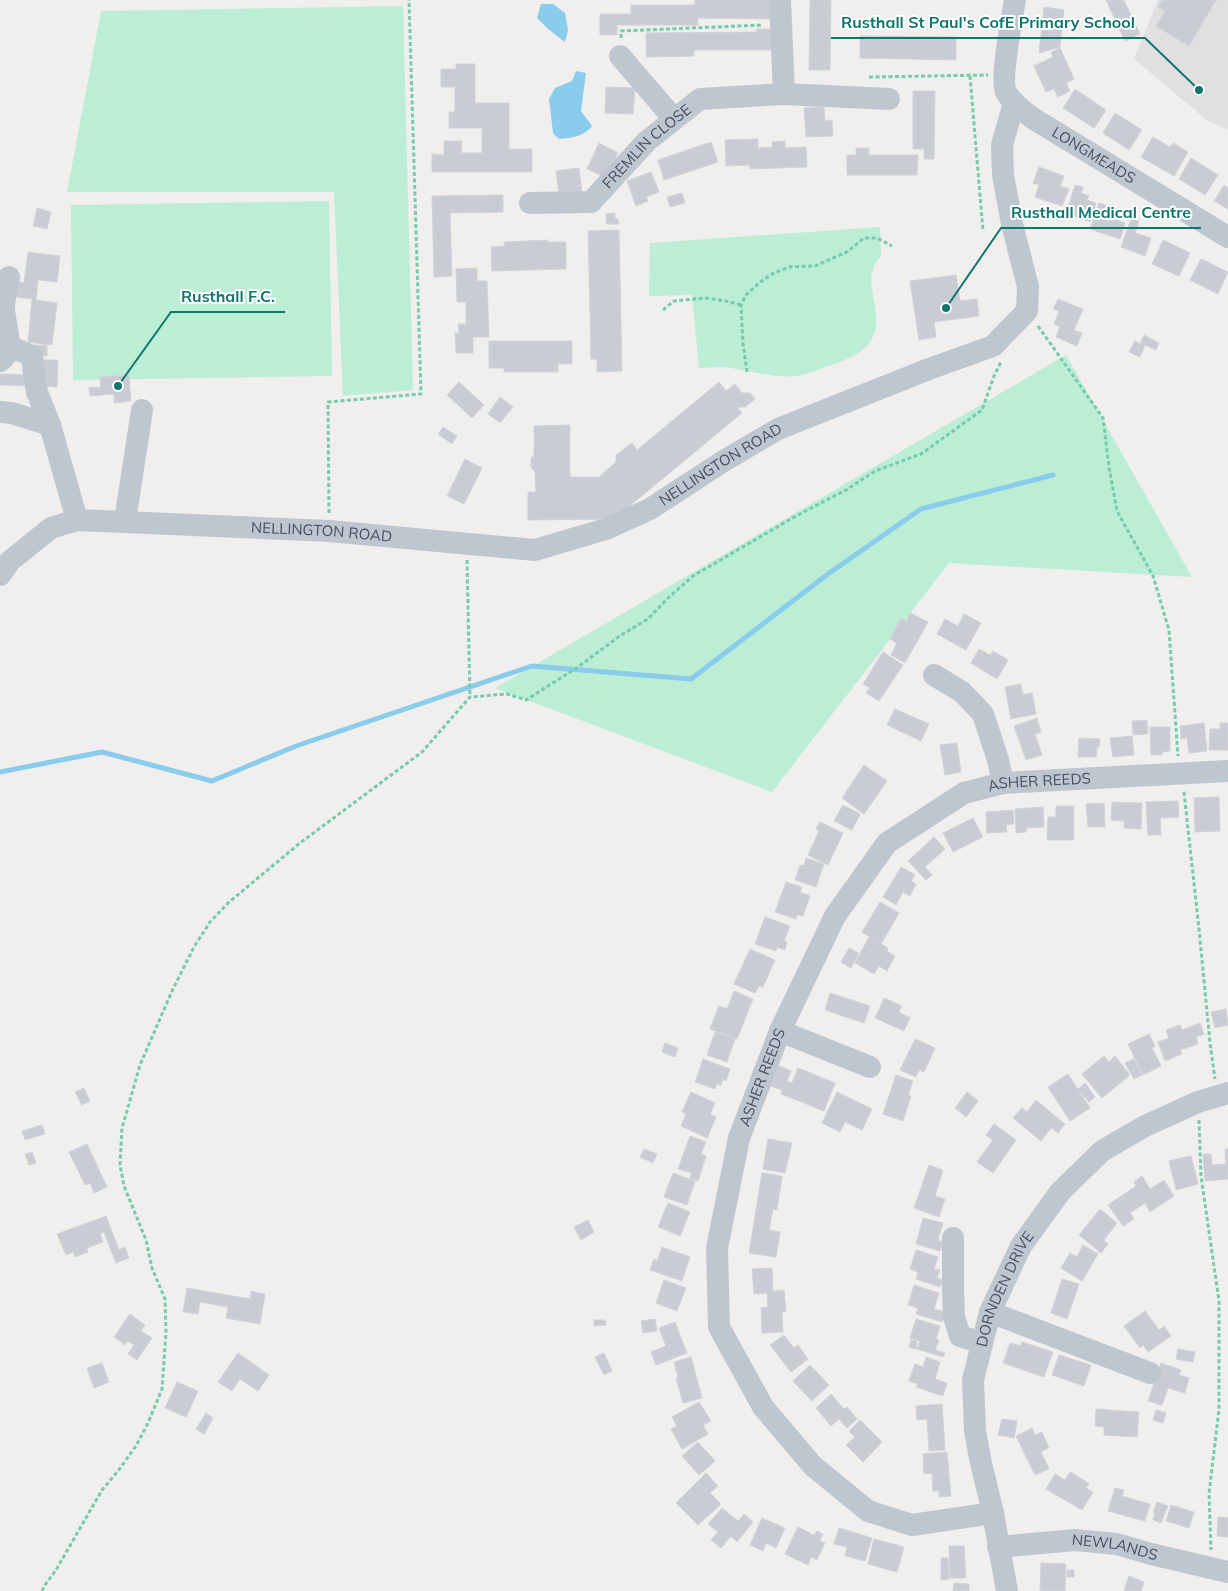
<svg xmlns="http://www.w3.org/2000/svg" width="1228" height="1591" font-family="Mulish,sans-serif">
<rect width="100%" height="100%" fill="#f1eeee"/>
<polygon fill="#e2dfe0" points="1158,0 1228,0 1228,130 1208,121 1134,59"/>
<g fill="#bceed5">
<polygon points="403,6 413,390 343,396 334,192 67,192 101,11"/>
<polygon points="329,201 332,376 73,380 71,205"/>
<path d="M880 227 881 256C864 274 874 292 876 314 880 349 852 358 823 368 815 370 806 375 798 376 772 379 747 369 722 367 714 367 706 368 699 368L692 295 649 296 650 243Z"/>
<polygon points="1066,355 1192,577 949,563 772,792 495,688"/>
</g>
<g fill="#89cceb">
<polygon points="541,4 553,4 565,13 568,30 565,42 548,29 537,18"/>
<path d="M576 71 586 73 581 111 592 126C583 137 572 138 559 139L553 133 549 99 555 88 572 81Z"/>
</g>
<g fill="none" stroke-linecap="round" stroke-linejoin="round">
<polyline stroke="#89cceb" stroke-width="5" points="0,772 102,752 212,781 296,746 532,666 691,679 828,574 921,509 1053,475"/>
</g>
<g fill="#caccd4" stroke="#d2d3da">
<polygon points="695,0 773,0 773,19 698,18 698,25 617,25 617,35 600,35 600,14 631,14 631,5 695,5"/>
<polygon points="810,0 831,0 830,70 809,70"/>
<polygon points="1106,0 1124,0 1140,34 1125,41"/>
<polygon points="1162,0 1216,0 1189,46 1156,26 1165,11 1158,7"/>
<polygon points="1044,7 1064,10 1060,47 1039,53"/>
<polygon points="757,29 773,29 773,50 694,50 694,56 646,57 646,33 757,32"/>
<polygon points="860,36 956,37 956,60 860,58"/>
<polygon points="1060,48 1074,79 1066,83 1070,91 1058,97 1054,89 1046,92 1034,66 1053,57 1051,52"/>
<polygon points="456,64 475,64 475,103 509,103 509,149 532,149 532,172 432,172 432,154 444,155 444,141 462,141 461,153 482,153 482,128 449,128 449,112 455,112 455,87 441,87 441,69 456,69"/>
<polygon points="606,87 635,88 633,114 605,113"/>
<polygon points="1075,89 1106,110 1094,128 1063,108"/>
<polygon points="913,91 935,91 934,159 924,159 924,149 913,149"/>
<polygon points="824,107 825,121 832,120 833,136 806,137 804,108"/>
<polygon points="1115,113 1142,130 1129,150 1103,133"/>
<polygon points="1153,137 1170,147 1173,143 1188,152 1174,176 1141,157"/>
<polygon points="758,139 758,148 773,147 772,142 785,141 785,148 806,147 807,167 750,169 750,165 726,166 725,140"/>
<polygon points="711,142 718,162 664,180 658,160"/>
<polygon points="599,143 618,153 606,178 587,169"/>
<polygon points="856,148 869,148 869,155 918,155 917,175 847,175 847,155 856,155"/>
<polygon points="1191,158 1218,175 1205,195 1179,179"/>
<polygon points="1039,167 1064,176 1060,186 1069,189 1062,206 1035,197 1039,185 1033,183"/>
<polygon points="579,168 582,193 559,196 556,171"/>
<polygon points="651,172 659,192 646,197 648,201 636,206 627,181"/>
<polygon points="1075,185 1083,187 1081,193 1089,196 1087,200 1096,203 1090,222 1066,213"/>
<polygon points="1224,185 1228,188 1228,209 1214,201"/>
<polygon points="682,193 685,203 670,207 667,197"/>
<polygon points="503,195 503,212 450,213 452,276 434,277 432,196"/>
<polygon points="1099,203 1120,210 1117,220 1125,223 1120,239 1090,229"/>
<polygon points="37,208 51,212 47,229 33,226"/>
<polygon points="615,213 615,219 618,219 619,224 606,224 606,214"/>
<polygon points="1131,219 1139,221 1135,233 1151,238 1145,256 1121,247"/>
<polygon points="619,230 622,371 597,372 597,359 591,359 588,231"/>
<polygon points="548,240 548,242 566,242 566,269 492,271 491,247 505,246 504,242"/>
<polygon points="1163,240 1190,253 1179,276 1152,264"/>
<polygon points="28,252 60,256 57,282 38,280 36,300 57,303 52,345 28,342 32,299 16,297 18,282 24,283"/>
<polygon points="1201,259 1228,272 1218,294 1190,280"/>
<polygon points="477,268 477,281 487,281 489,337 473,337 473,353 456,353 455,333 459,333 458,324 466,324 466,302 457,302 456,269"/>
<polygon points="956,275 960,301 977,299 979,316 934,322 936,337 919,340 910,281"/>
<polygon points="1058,299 1083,309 1074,330 1082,333 1077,346 1056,337 1060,327 1054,324 1059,311 1053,309"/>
<polygon points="1144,335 1159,343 1156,350 1145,345 1140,357 1129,352 1135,341 1140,344"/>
<polygon points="489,341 572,341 572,364 558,364 558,372 504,372 504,368 489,368"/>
<polygon points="35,345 47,345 47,356 35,355"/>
<polygon points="41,360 58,360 57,387 0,385 0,374 41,375"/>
<polygon points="129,375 131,401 114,403 114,394 90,396 89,388 101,387 100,377"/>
<polygon points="459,382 484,405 472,418 447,395"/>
<polygon points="719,382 726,391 735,384 742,393 750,393 755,399 745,407 737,407 742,413 614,519 528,520 528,492 536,492 535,472 531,467 531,458 534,455 534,426 570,425 570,477 599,477 616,462 616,455 632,443 637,450"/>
<polygon points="500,397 513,407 500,423 488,414"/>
<polygon points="443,427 457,436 452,444 438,434"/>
<polygon points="465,459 482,468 464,504 447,496"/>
<polygon points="910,613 928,622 905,663 891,655 897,643 890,639 901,618 906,621"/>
<polygon points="964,614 981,623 966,650 937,634 945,619 958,626"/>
<polygon points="979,649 990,655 993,651 1008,660 997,679 971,663"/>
<polygon points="883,652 903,665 879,701 866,693 870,688 863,684"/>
<polygon points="1021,684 1023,695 1032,693 1036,714 1011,719 1005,687"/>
<polygon points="895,709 929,724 921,741 887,725"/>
<polygon points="1037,718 1041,732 1035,734 1042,755 1026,760 1014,726"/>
<polygon points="1147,720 1148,734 1133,735 1132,721"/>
<polygon points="1204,723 1207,751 1189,753 1187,738 1181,739 1180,726"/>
<polygon points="1220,723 1228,723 1228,750 1209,750 1210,729 1220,729"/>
<polygon points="1150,727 1170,727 1170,751 1162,752 1162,755 1151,755"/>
<polygon points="1132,736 1134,755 1113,757 1110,738"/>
<polygon points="1079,738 1100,739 1099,747 1097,747 1096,757 1078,757"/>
<polygon points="957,743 961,772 945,775 940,745"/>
<polygon points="864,765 887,781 864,814 842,798"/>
<polygon points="1219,797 1220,831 1195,832 1194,798"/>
<polygon points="1178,801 1179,817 1160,818 1161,835 1148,835 1146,802"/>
<polygon points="1112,802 1142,803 1141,829 1124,828 1124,821 1111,820"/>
<polygon points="1104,803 1105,827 1088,827 1086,804"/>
<polygon points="843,805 860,814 852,830 834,821"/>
<polygon points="1056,806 1074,806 1074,840 1047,840 1048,817 1056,817"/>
<polygon points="1043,807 1044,827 1026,828 1026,832 1016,833 1015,809"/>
<polygon points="1013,810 1014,824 1006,825 1007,832 987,833 986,812"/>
<polygon points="973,818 983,837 953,852 943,833"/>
<polygon points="820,822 843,833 828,865 808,855 819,831 816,829"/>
<polygon points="934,837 945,849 925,867 932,875 926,880 908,861"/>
<polygon points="806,858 824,864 816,887 795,880 800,865 804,866"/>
<polygon points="901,867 915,875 911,881 916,884 910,896 903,892 896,905 883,897"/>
<polygon points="786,882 802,887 800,892 810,896 803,916 797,915 796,919 775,912"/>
<polygon points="880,902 899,913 881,944 862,932"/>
<polygon points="765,917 790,926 784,941 787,942 785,950 777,947 776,951 755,944"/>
<polygon points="869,937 888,948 887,951 895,956 887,971 879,966 874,974 855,963"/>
<polygon points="849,948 859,953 851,968 841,962"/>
<polygon points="750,949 775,960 763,987 759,986 755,993 734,984"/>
<polygon points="734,991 753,999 737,1039 710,1029 719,1006 727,1009"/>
<polygon points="830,993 870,1006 864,1023 825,1010"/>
<polygon points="884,998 902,1006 899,1012 910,1018 904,1031 875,1018"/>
<polygon points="1226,1009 1228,1025 1215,1028 1211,1012"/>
<polygon points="1200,1023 1204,1034 1196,1037 1198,1044 1180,1050 1182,1054 1165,1061 1158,1042 1169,1038 1166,1030 1180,1025 1182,1030"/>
<polygon points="715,1032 735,1039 727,1062 707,1055"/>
<polygon points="1149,1034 1155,1046 1152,1048 1161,1066 1143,1075 1128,1044"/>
<polygon points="915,1039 935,1048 924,1072 919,1070 916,1077 900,1070"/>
<polygon points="665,1043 678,1048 675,1057 662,1052"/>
<polygon points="1104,1056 1109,1062 1115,1056 1130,1075 1102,1098 1082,1074"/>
<polygon points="703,1059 730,1069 726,1081 723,1079 721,1085 717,1084 715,1089 695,1082"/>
<polygon points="1134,1059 1142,1075 1134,1079 1125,1063"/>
<polygon points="779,1066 791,1071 787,1081 792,1083 798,1068 835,1083 824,1111 781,1094 782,1090 771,1086"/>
<polygon points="1068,1074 1090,1108 1070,1121 1048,1087"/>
<polygon points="896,1075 913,1081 908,1095 911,1096 903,1121 883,1114"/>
<polygon points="1085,1083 1095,1097 1089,1102 1078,1089"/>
<polygon points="84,1088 90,1101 82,1105 75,1092"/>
<polygon points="691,1092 715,1103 710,1114 716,1117 707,1138 681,1126 686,1114 682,1112"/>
<polygon points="837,1092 872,1109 862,1130 845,1122 840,1132 822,1123"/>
<polygon points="967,1092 978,1101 966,1117 955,1108"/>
<polygon points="1036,1100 1065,1124 1058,1133 1051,1128 1041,1141 1013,1118 1022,1108 1027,1112"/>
<polygon points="994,1124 1016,1140 993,1173 977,1162 993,1140 986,1135"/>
<polygon points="42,1125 45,1134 25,1140 22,1131"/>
<polygon points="690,1136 706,1142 701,1154 706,1156 698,1181 690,1178 692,1173 678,1169"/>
<polygon points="768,1139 792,1143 785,1173 763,1169"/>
<polygon points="87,1144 107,1187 94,1193 90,1183 85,1185 69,1152"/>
<polygon points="644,1149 657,1154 653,1163 640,1157"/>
<polygon points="1225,1149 1228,1149 1228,1179 1205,1181 1203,1154 1211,1154 1212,1165 1226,1164"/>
<polygon points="32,1152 36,1163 29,1165 25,1154"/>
<polygon points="1191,1156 1198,1184 1176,1190 1169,1161"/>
<polygon points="929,1165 943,1170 935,1196 945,1199 939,1217 914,1208"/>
<polygon points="673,1173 695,1181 687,1205 664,1197"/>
<polygon points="762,1173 782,1176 777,1210 773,1209 769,1230 780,1232 776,1257 749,1253"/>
<polygon points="1142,1176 1150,1189 1164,1180 1174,1196 1150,1212 1145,1203 1130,1213 1134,1219 1123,1226 1108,1205 1136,1186 1134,1182"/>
<polygon points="668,1203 690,1212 680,1236 658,1227"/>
<polygon points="1100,1209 1117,1223 1104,1240 1108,1244 1101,1253 1079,1235"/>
<polygon points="106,1216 119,1250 125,1247 129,1258 116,1263 104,1232 100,1234 103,1242 87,1248 88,1252 75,1257 73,1252 66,1255 57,1234"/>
<polygon points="923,1218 943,1223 938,1240 943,1242 940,1251 916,1244"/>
<polygon points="588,1220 594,1232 581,1240 574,1227"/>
<polygon points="1083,1245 1098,1254 1082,1281 1061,1268 1070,1253 1077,1257"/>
<polygon points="662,1247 690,1257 682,1281 650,1270 654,1259 657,1261"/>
<polygon points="916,1250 938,1257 934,1269 940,1270 937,1278 943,1280 940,1287 916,1279 918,1272 910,1269"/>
<polygon points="772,1268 773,1291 784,1290 786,1312 782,1312 783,1332 762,1333 761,1308 768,1307 767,1293 754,1294 752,1269"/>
<polygon points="1062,1279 1079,1284 1067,1319 1051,1313"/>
<polygon points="664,1280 686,1288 677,1311 656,1303"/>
<polygon points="914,1285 939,1293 934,1309 945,1312 942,1322 916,1314 918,1308 908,1305"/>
<polygon points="187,1288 250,1299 251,1291 265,1294 260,1324 226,1318 228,1307 200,1302 198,1314 183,1312"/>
<polygon points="1145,1311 1159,1330 1164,1326 1171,1336 1148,1352 1143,1345 1140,1348 1124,1326"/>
<polygon points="130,1314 145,1325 141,1331 152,1338 137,1360 128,1354 134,1345 128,1341 125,1345 114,1337"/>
<polygon points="655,1319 657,1331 643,1333 641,1321"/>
<polygon points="916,1319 940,1326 936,1339 939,1340 935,1350 945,1353 943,1357 917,1349 920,1341 910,1338"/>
<polygon points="594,1320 605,1320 606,1325 594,1326"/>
<polygon points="675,1322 687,1353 656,1365 651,1352 666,1346 659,1328"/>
<polygon points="784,1335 794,1348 798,1345 808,1359 791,1372 770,1345"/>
<polygon points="911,1340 917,1341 916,1349 909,1347"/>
<polygon points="1022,1342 1053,1352 1044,1377 1003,1363 1010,1343 1021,1346"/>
<polygon points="1178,1349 1195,1352 1193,1362 1176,1359"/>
<polygon points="238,1353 269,1375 258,1391 240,1379 232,1391 218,1382"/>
<polygon points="604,1353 612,1371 604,1375 595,1357"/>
<polygon points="1059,1355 1091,1365 1084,1386 1052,1375"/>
<polygon points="691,1357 702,1398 683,1403 676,1378 678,1377 674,1362"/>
<polygon points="926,1357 940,1362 935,1379 947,1383 943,1396 916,1387 918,1384 909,1381 915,1364 923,1367"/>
<polygon points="102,1363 109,1382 94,1388 87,1368"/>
<polygon points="1161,1363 1181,1370 1179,1375 1189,1378 1185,1393 1168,1388 1162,1405 1148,1401"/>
<polygon points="810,1365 829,1385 812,1401 793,1381"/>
<polygon points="177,1382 198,1391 186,1417 165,1408"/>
<polygon points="831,1394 844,1409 847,1407 857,1419 847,1428 839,1419 831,1426 816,1408"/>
<polygon points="699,1402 711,1421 703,1425 708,1434 682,1449 671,1429 677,1426 672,1417"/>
<polygon points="942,1404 945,1450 929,1451 927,1419 917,1420 916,1406"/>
<polygon points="1096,1409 1139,1412 1137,1437 1104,1435 1104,1427 1095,1426"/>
<polygon points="1156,1410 1166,1413 1163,1423 1153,1420"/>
<polygon points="206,1413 213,1418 204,1434 196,1429"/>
<polygon points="1002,1419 1017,1421 1014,1438 998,1435"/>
<polygon points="860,1420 882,1442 863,1462 846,1445 855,1437 849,1431"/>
<polygon points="1032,1428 1035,1435 1042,1432 1049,1448 1041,1452 1049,1469 1035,1475 1016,1436"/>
<polygon points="698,1442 715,1461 699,1475 682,1456"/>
<polygon points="947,1452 951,1496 939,1497 939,1491 933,1491 932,1473 924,1474 923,1454"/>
<polygon points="1070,1472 1089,1483 1086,1488 1093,1492 1082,1510 1046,1489 1055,1474 1065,1480"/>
<polygon points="706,1473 718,1486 710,1493 721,1504 698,1525 676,1503"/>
<polygon points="1115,1488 1124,1490 1122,1496 1150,1504 1145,1521 1108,1511"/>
<polygon points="1157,1502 1168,1506 1161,1523 1153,1520 1155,1513 1153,1513"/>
<polygon points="1171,1505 1194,1512 1189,1528 1166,1521"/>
<polygon points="722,1508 738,1521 744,1514 753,1522 737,1542 731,1536 721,1548 711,1540 718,1532 708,1524"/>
<polygon points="1218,1517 1228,1518 1228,1537 1217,1536"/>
<polygon points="762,1518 785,1528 776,1548 766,1543 763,1551 750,1545"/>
<polygon points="798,1527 814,1535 817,1531 823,1534 820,1541 825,1543 817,1560 811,1557 808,1565 785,1554"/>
<polygon points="839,1528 872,1538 865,1561 845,1556 847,1547 834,1544"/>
<polygon points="874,1539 904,1547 897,1572 868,1564"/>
<polygon points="949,1546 964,1546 966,1578 950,1578"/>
<polygon points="941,1558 948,1558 949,1579 941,1580"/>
<polygon points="1041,1563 1066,1564 1065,1591 1040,1591"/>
<rect x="1067" y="1570" width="7" height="7"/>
<polygon points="1129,1576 1144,1582 1141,1591 1124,1591"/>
<polygon points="954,1583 969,1584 969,1591 953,1591"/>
</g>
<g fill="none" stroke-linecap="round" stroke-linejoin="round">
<g stroke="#74ccaa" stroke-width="3" stroke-dasharray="4 2.5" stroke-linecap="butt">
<polyline points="621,38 621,31 763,25"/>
<polyline points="970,76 983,231"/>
<polyline points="869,77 988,75"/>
<polyline points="663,310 674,301 705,298 726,301 741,305"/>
<polyline points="1038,326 1103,418 1109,467 1117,511 1153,576 1169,630 1178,756"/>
<polyline points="747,372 743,343 741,305 746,295 759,283 772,274 789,267 815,266 847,252 864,238 877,238 892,246"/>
<polyline points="329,513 328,402 421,394 409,0"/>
<polyline points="467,560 470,697"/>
<polyline points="1184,792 1199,929 1210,1043 1215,1079"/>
<polyline points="1199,1120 1201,1176 1219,1301 1219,1409 1209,1494 1211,1550"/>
<polyline points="42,1591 45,1585 56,1570 102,1490 118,1471 136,1446 148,1423 162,1389 166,1332 165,1299 152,1268 146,1240 124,1186 120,1165 122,1128 140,1065 172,991 194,947 210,922 228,903 300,843 422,752 470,697 507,694 526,700 578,667 621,635 648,619 667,599 693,576 796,516 846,490 875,471 921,454 982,410 994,376 1001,362"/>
</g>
<g stroke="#bec7d0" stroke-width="22">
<polyline points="780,0 784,94"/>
<path id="s1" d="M1015 0C1012 18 1000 79 1006 92 1012 103 1024 112 1034 119L1228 237"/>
<polyline points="620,56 674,119"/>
<path id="s2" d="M530 203 591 202 647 141 700 99 784 94 889 99"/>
<polyline points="9,346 32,356 34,375"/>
<path d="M0 361C17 351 3 321 4 305 5 295 7 286 9 277"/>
<polyline points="36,386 37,392 50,425 77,520"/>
<polyline points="0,412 12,413 50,425"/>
<polyline points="125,521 142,410"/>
<path id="s3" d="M0 575 10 561 51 528 77 520 329 531 535 550 606 529 650 509 722 462 778 429 929 369 993 346 1027 311 1028 287 1012 224 1003 175 1002 145 1014 103"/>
<polyline points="934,675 962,692 983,714 998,760 1003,783"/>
<polyline points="780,1031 870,1067"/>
<polyline points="953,1238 953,1290 954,1317 960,1336 982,1343"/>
<polyline points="990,1312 1150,1373"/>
<path id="s4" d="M993 1513 912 1525 868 1511 813 1466 763 1407 719 1327 717 1248 739 1138 780 1031 835 916 887 843 964 793 1003 783 1228 771"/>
<path id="s5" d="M998 1547 1075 1540 1117 1544 1151 1554 1228 1572"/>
<path id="s6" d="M1007 1591 993 1513 981 1463 975 1431 973 1380 990 1312 1021 1246 1060 1192 1102 1151 1145 1126 1198 1102 1228 1093"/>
</g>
</g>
<g text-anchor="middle" stroke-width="4" stroke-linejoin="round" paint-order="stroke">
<g font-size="15" fill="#464f5b" stroke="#fff">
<text dy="5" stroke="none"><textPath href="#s2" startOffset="140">FREMLIN CLOSE</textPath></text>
<text dy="5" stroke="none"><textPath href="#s1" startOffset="202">LONGMEADS</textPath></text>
<text dy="5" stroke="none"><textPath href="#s3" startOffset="762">NELLINGTON ROAD</textPath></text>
<text dy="5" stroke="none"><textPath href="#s3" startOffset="342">NELLINGTON ROAD</textPath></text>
<text dy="5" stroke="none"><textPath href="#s4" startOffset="1059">ASHER REEDS</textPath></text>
<text dy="5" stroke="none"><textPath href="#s4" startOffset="624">ASHER REEDS</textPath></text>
<text dy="5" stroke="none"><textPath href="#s6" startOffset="311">DORNDEN DRIVE</textPath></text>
<text dy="5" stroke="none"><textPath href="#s5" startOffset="118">NEWLANDS</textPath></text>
</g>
</g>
<path fill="none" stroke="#0f766e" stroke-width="2" d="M1199 90L1145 38H831M946 308L1001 228H1201M118 386L171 312H285"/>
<g fill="#0f766e" stroke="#fff" stroke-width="2">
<circle cx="1199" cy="90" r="5"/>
<circle cx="946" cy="308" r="5"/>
<circle cx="118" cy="386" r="5"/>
</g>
<g font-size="16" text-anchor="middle" font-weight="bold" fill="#0f766e" stroke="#fff" stroke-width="4" stroke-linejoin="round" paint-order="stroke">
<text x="988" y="28">Rusthall St Paul's CofE Primary School</text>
<text x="1101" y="218">Rusthall Medical Centre</text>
<text x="228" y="302">Rusthall F.C.</text>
</g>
</svg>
